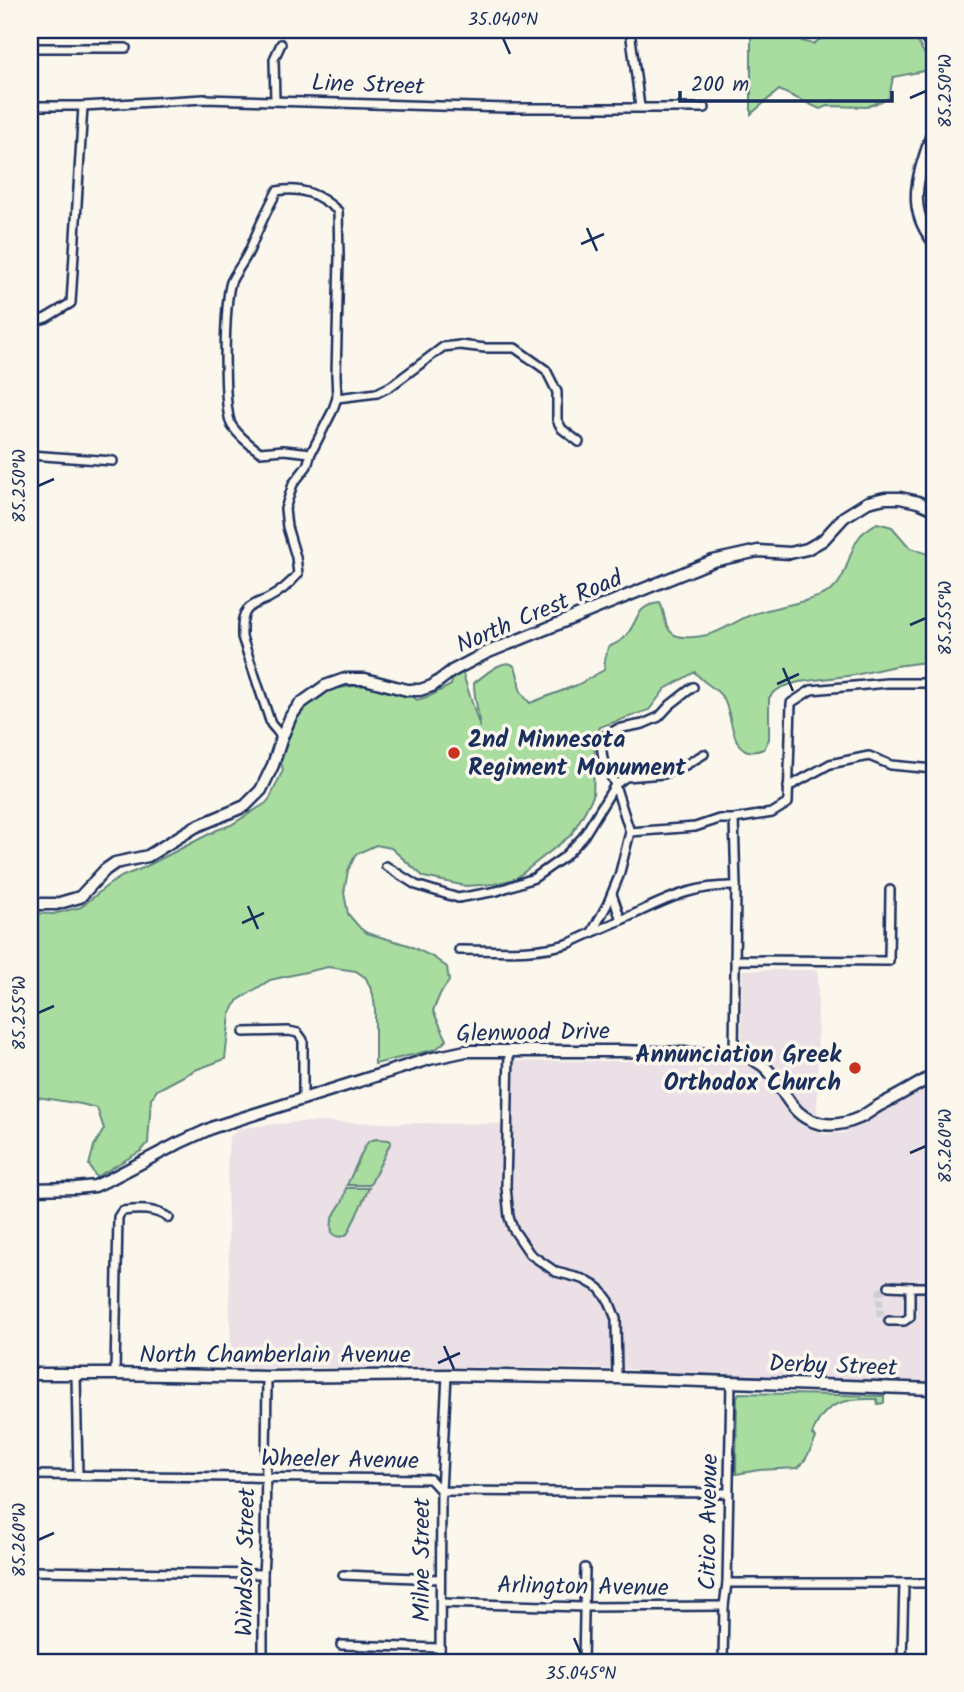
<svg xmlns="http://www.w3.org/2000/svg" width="964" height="1692" font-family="Kalam,sans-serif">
<rect width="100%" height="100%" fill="#fbf7ec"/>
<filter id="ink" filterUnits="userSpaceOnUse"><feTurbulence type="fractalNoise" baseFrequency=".0143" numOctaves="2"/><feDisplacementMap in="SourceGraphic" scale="14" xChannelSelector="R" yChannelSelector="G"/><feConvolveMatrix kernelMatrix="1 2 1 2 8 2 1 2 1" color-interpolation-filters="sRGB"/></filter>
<g filter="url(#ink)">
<polygon fill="#eae0e6" points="742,970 818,970 817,1131 825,1134 843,1133 934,1085 934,1382 766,1382 626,1369 463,1367 231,1368 227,1173 229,1138 240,1128 296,1122 514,1124 515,1061 726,1061 742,1064"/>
<g fill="#a9dda0" stroke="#62867f" stroke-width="2">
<polygon points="751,30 789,30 802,41 813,44 828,34 829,30 910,30 929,61 929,70 893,77 889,98 867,107 827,106 820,109 779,90 751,114"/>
<path d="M930 176 934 177V230C924 212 926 196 930 176Z"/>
<path d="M877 523 892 527 910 548 934 556V661L895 666 855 675 799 682 782 687 773 693 769 698V739L764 749C728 763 735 716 723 698 716 687 702 683 695 672L665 689 649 710 600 727 595 741 593 796 584 813 571 835 515 879 494 884 466 886 424 877 391 848 376 845 356 854 348 870 344 893 348 914 360 928 367 933 408 945 433 957 447 967 449 981 440 994 433 1011 447 1040 436 1049 375 1064V1008L373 994 366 978 356 971 328 967 270 980 237 1001 230 1015 225 1059 195 1070 157 1090 151 1099 148 1143 141 1151 96 1177 89 1165 94 1146 104 1129 97 1108 81 1104 30 1096V913L53 914 81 907 108 885 123 876 143 868 217 830 231 825 266 803 270 798 283 770 280 759 296 718 305 705 315 697 328 690 365 684 411 695 417 700 430 696 451 685 453 676 462 671 480 728C479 712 474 699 474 683 482 677 490 670 498 666 520 655 517 679 520 689 522 695 526 699 530 703L577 685 604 670 605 660 608 647C613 645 620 642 624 638 639 623 634 605 660 603 666 613 663 629 675 635 683 639 699 637 707 635 719 633 735 622 746 617 769 606 815 603 833 589 848 576 848 551 860 536 864 531 871 527 877 523Z"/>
<polygon points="376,1139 389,1140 391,1142 370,1185 347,1185 365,1146 369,1141"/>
<path d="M346 1188H369L348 1233C343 1238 337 1238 332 1233 328 1211 345 1208 346 1188Z"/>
<path d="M739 1393 884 1396V1403L878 1404 877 1399C845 1398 823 1402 812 1435L816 1438C811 1448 807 1461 798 1468L759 1470 736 1474 737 1397Z"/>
</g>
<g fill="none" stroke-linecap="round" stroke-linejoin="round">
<polyline stroke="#cecfd0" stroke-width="7" stroke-dasharray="7 3.5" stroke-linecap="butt" points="889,1321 882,1319 880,1315 880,1292 889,1286"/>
<defs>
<g id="minor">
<polyline points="630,30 640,107"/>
<polyline points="30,48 126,48"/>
<polyline points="275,101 274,59 281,44"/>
<polyline points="30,106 83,106 204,99 507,108 705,108"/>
<polyline points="30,323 46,318 71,303 83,106"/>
<polyline points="337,398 377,393 391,386 443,347 460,345 485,348 515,348 546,370 557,392 557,420 562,429 579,442"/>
<polyline points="30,455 113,461"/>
<path d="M282 737 271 724 242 637C242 628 241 618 247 610 252 604 260 602 267 599 279 593 289 585 298 574L296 557 287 527 285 509 293 484 307 466 311 453 332 412 337 398 336 375 339 258 338 211C320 195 302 186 277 191 267 210 258 229 250 249 245 261 236 271 231 282 224 302 222 410 232 426 239 436 250 445 260 452L284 450 311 453"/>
<polyline points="788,787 830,764 869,756 891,765 934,769"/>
<polyline points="734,819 736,886 734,1054"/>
<polyline points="630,832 695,827 719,819 734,819 772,813 788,803 791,703 811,690 887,683 934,683"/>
<polyline points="386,866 416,885 458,898 497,891 534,878 564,857 583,837 615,785 626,777 664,774 684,766 704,754"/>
<polyline points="612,894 621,920"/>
<polyline points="592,932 607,905 619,876 630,832 615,785 603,759 601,744 606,735 617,729 643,724 659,717 670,705 693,687"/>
<path d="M459 950C496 950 535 954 570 943 594 931 618 922 641 911 675 895 699 885 736 886"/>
<polyline points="735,960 889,961 890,890"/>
<polyline points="244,1032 289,1031 298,1033 303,1040 303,1100"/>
<polyline points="509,1051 506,1187 509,1217 513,1229 530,1254 556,1272 583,1279 599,1288 609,1301 616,1319 617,1378"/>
<polyline points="910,1287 934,1287"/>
<polyline points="889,1321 904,1321 910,1317 910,1287 889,1286"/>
<polyline points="76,1374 78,1475"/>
<path d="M115 1374 118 1217 122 1211C139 1209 154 1208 169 1218"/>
<polyline points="30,1475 430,1479 441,1491 728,1493"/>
<polyline points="30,1571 263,1574"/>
<polyline points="343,1575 440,1579"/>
<polyline points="727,1583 934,1583"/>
<polyline points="441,1603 584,1607 724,1606"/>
<polyline points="341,1645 440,1648"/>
<polyline points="263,1662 263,1574 265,1542 267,1377"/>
<polyline points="440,1662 441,1491 447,1375"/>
<polyline points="583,1662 585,1568"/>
<polyline points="723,1662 724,1606 727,1583 731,1382"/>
<polyline points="902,1662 904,1583"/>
</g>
<g id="tertiary">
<polyline points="921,30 934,49"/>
<path d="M934 128C921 170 903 205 934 242"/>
<polyline points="30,900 40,904 56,904 80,897 105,870 115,863 148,856 195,827 245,806 261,790 273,765 282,737 291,716 300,704 325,686 345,679 365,679 407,690 420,690 432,686 452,671 486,653 713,561 758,551 790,553 807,549 823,540 844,517 868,502 885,498 900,498 918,502 934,509"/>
<path d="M30 1189 76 1188 95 1186 110 1179 179 1143 214 1127 429 1059 466 1051H620L743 1055C774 1066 774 1082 791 1104 808 1127 834 1129 859 1118 867 1114 874 1108 882 1104 900 1095 917 1085 934 1075"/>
<polyline points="30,1374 115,1374 267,1377 447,1375 617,1378 934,1389"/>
</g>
</defs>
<use href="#minor" stroke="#1b2f5e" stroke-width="12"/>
<use href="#tertiary" stroke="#1b2f5e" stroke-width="15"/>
<use href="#minor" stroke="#fbf7ec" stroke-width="7"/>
<use href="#tertiary" stroke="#fbf7ec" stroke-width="10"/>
</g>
</g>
<path fill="none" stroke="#1b2f5e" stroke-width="2.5" d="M503 38 510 54M910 98 926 91M587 228 597 251M581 244 604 234M38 486 54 479M910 625 926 618M783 668 793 691M777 684 799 674M248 906 258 929M242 923 264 913M38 1013 54 1006M910 1153 926 1146M444 1346 454 1369M438 1363 460 1353M38 1540 54 1533M574 1638 581 1654"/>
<g fill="#c8321e" stroke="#fbf7ec" stroke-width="2.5">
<circle cx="454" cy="753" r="7"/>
<circle cx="855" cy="1068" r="7"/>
</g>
<g text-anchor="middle" stroke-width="7" stroke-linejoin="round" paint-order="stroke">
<g font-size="24" fill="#1b2f5e" stroke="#fbf7ec">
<text transform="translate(368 84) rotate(2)" y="8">Line Street</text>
<text transform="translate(539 611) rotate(-23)" y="8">North Crest Road</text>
<text transform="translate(533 1032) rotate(-1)" y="8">Glenwood Drive</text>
<text x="275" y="1362">North Chamberlain Avenue</text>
<text transform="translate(833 1365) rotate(2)" y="8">Derby Street</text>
<text transform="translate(340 1459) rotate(1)" y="8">Wheeler Avenue</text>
<text transform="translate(708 1522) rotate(-89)" y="8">Citico Avenue</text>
<text transform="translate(421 1560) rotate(-90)" y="8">Milne Street</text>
<text transform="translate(245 1562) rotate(-89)" y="8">Windsor Street</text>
<text transform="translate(583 1586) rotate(1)" y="8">Arlington Avenue</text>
</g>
<g font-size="24" font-weight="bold" fill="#1b2f5e" stroke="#fbf7ec" text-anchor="start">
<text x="468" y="747">2nd Minnesota<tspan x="468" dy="28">Regiment Monument</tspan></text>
<text x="841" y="1062" text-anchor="end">Annunciation Greek<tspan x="841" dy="28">Orthodox Church</tspan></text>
</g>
</g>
<rect width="964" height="1692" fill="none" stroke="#fbf7ec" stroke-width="77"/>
<path d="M680 91v10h212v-10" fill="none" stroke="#1b2f5e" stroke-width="3.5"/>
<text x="691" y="91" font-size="21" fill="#1b2f5e" stroke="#fbf7ec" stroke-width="5" paint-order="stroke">200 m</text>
<rect x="38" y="38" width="888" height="1616" fill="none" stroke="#1b2f5e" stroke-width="2.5"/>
<g font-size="18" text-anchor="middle" fill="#1b2f5e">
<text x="503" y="25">35.040°N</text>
<text transform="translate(945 91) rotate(-90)" y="6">85.250°W</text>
<text transform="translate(19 486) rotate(-90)" y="6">85.250°W</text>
<text transform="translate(945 618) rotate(-90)" y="6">85.255°W</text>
<text transform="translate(19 1013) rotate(-90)" y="6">85.255°W</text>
<text transform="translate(945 1146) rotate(-90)" y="6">85.260°W</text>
<text transform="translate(19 1540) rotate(-90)" y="6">85.260°W</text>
<text x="581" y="1679">35.045°N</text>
</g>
</svg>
